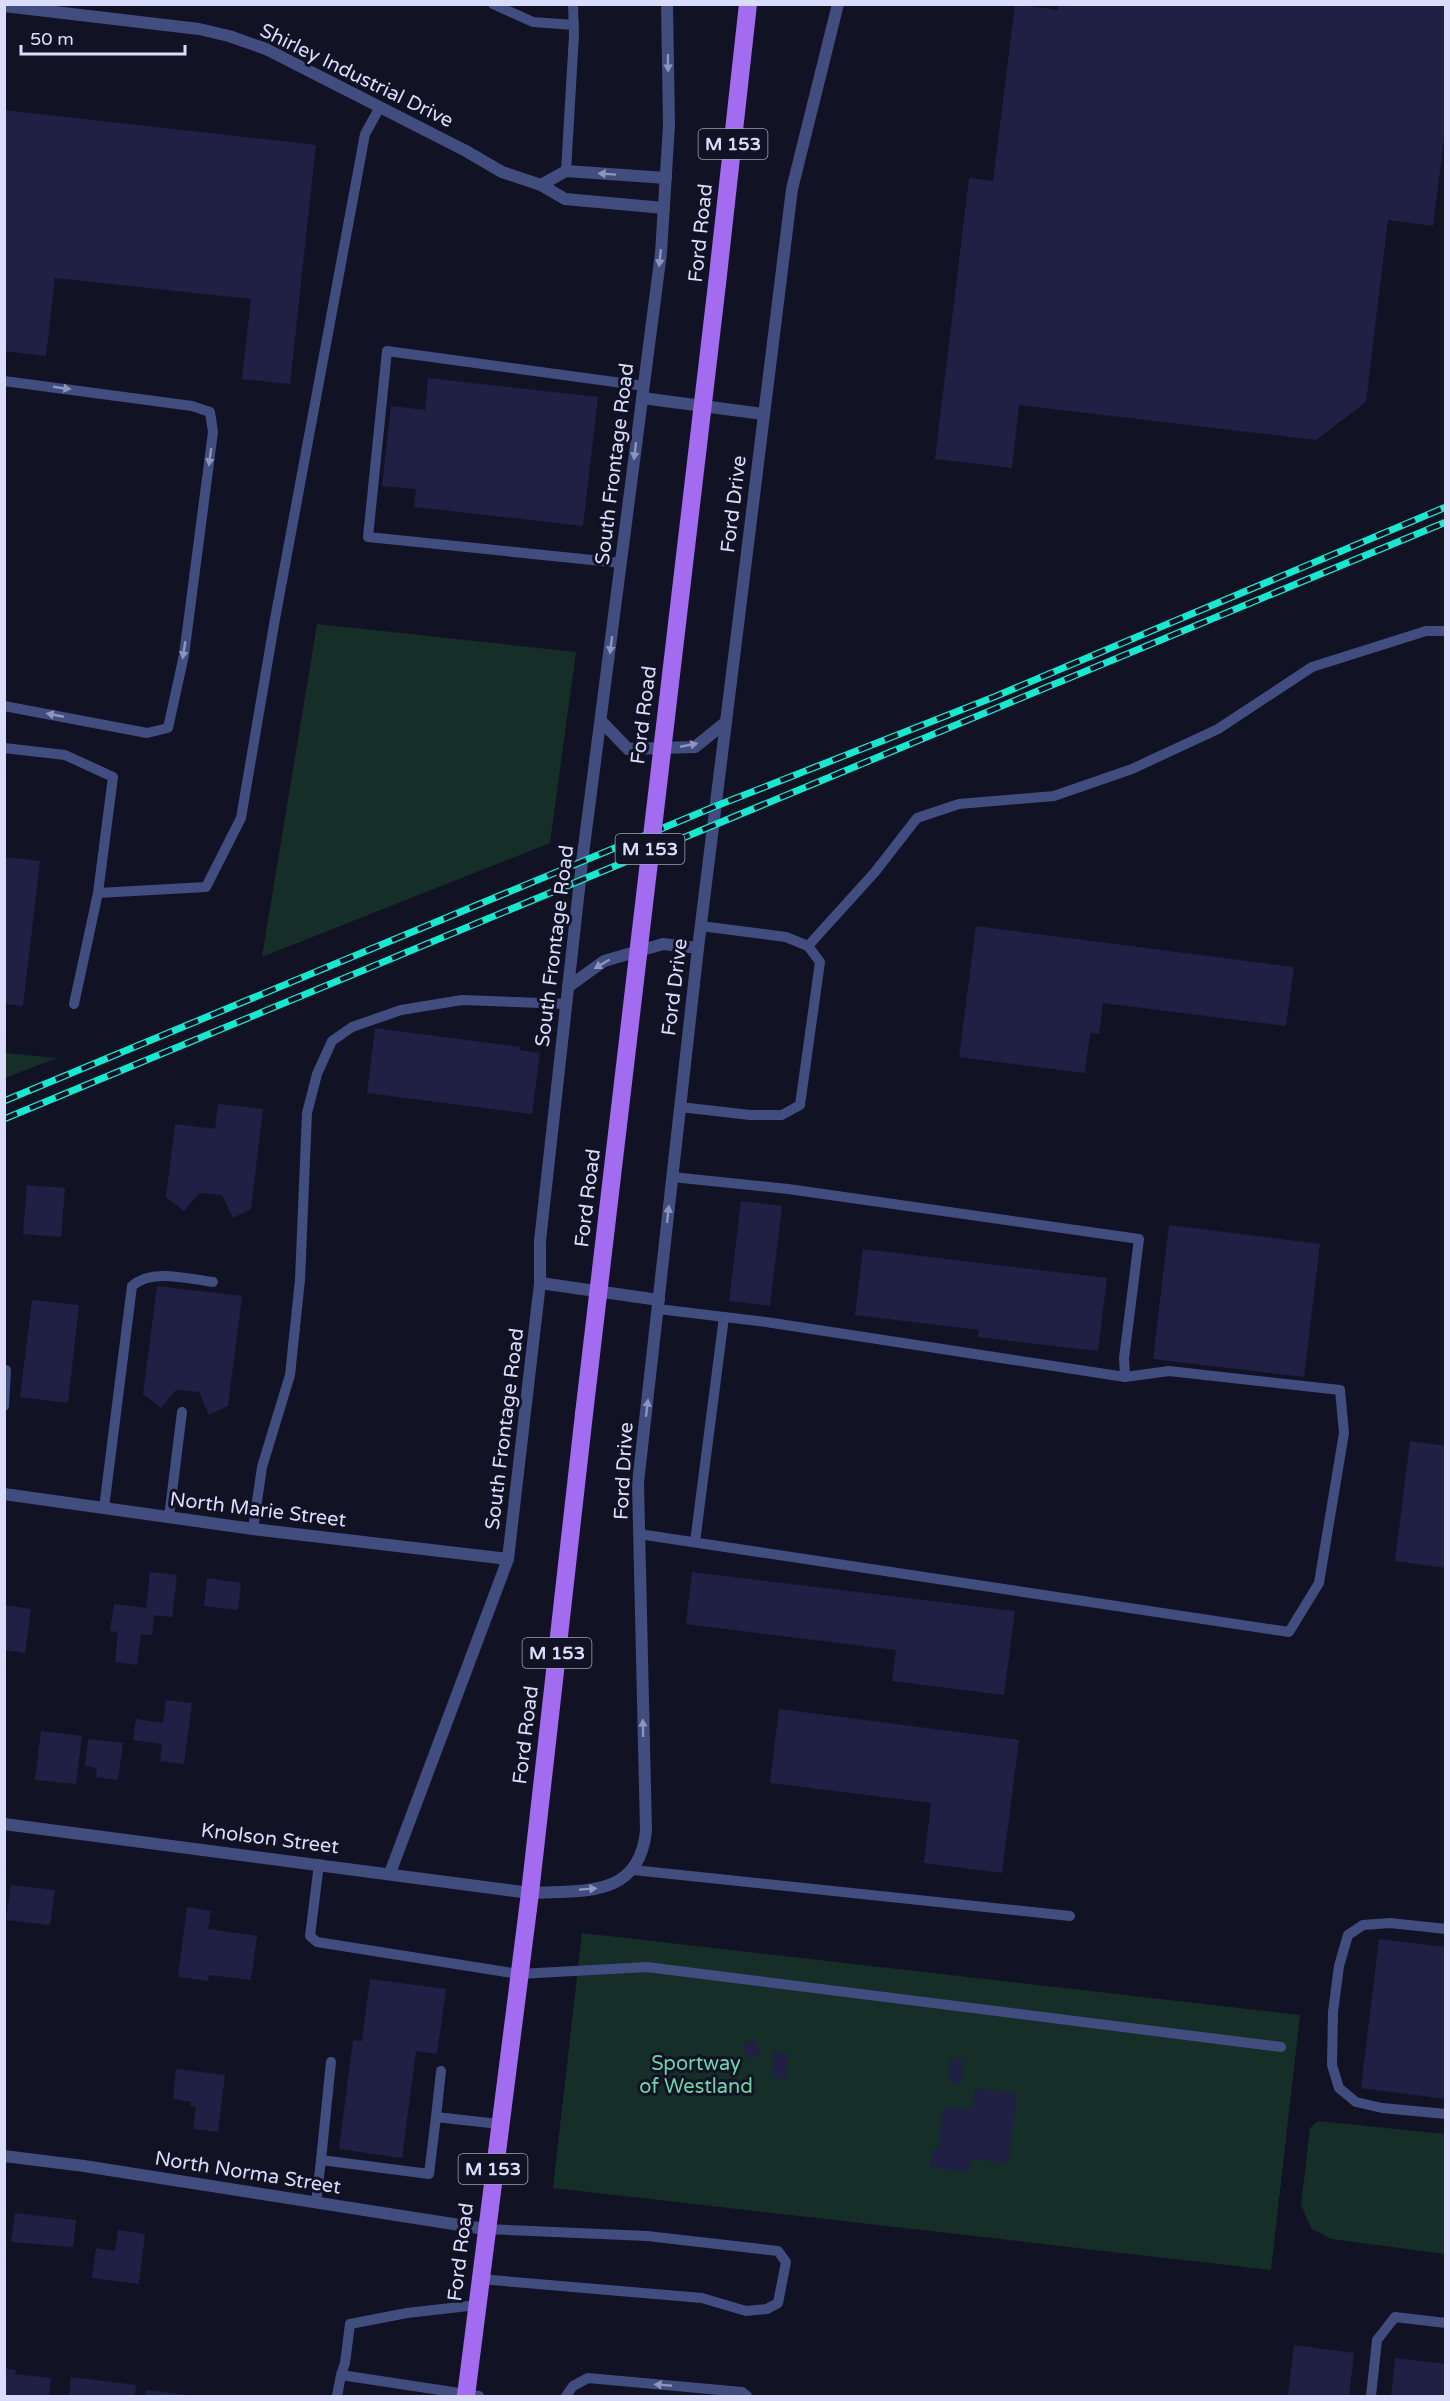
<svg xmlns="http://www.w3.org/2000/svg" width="1450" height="2401" font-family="'Varela Round',sans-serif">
<rect width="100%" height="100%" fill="#121225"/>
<g fill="#152e28">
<polygon points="317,624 576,652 550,843 262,957"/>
<polygon points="5,1053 57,1058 5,1078"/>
<polygon points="582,1933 1300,2015 1271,2270 553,2188"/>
<polygon points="1318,2121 1445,2134 1445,2254 1331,2239 1311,2228 1301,2205 1310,2128"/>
</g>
<g fill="#1f2044">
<polygon points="1015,4 1058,10 1058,4 1446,6 1446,122 1433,226 1388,220 1366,402 1316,440 1019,405 1012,468 935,459 969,178 993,181"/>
<polygon points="4,110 316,145 290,384 242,379 251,299 55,278 46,356 4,351"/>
<polygon points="428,378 598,397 583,526 414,507 416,489 382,486 391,406 425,410"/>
<polygon points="4,857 40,861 23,1006 4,1004"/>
<polygon points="976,926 1294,967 1286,1026 1103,1003 1099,1034 1090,1033 1085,1073 959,1057"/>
<polygon points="375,1028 520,1047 520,1050 540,1053 532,1114 367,1093"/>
<polygon points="218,1104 263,1109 251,1209 233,1218 222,1195 199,1193 184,1211 166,1197 175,1124 215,1129"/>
<polygon points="27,1185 65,1188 61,1237 23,1234"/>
<polygon points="741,1201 782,1206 770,1306 729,1301"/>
<polygon points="1169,1225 1320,1244 1304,1377 1153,1359"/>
<polygon points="863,1249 1107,1278 1098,1351 977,1337 979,1330 855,1315"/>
<polygon points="157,1286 242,1296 228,1406 209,1415 199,1392 176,1390 161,1408 143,1394"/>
<polygon points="32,1300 79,1305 68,1403 20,1397"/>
<polygon points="1410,1441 1446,1446 1446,1568 1395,1561"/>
<polygon points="150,1572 177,1575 172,1617 154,1615 152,1635 141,1634 137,1665 115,1662 118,1632 110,1631 114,1604 146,1608"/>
<polygon points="692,1572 1015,1611 1004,1695 892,1681 896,1650 686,1624"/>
<polygon points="207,1578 241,1583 238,1610 204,1606"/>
<polygon points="4,1605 31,1609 25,1653 4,1650"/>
<polygon points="166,1700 192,1703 184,1764 160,1761 162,1744 133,1740 136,1719 163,1723"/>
<polygon points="779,1709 1019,1740 1002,1873 924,1863 931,1803 770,1783"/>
<polygon points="41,1731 82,1736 76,1784 35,1780"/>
<polygon points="88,1739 123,1743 118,1780 96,1777 97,1768 85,1766"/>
<polygon points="11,1885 55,1890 50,1925 6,1920"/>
<polygon points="187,1907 211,1911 208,1929 257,1936 251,1980 209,1975 208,1981 178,1977"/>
<polygon points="1379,1939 1446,1947 1446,2099 1361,2088"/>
<polygon points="370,1979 446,1989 437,2054 416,2051 402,2158 339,2149 353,2040 362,2041"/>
<polygon points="754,2039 762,2052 750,2059 742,2046"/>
<polygon points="774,2052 789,2054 786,2079 772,2077"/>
<polygon points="951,2058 964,2060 961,2084 949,2082"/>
<polygon points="176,2069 225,2075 218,2132 193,2129 196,2107 190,2106 191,2102 173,2099"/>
<polygon points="976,2088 1017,2094 1008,2163 970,2159 969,2172 930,2167 932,2149 938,2150 944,2107 972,2110"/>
<polygon points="15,2213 76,2220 73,2247 11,2242"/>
<polygon points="118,2230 145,2234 139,2284 92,2278 96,2248 115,2251"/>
<polygon points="1294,2345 1354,2353 1349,2396 1288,2396"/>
<polygon points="1395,2358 1446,2364 1446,2396 1391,2396"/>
<polygon points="4,2368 16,2370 15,2374 51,2378 49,2396 4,2396"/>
<polygon points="71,2377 136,2385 135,2396 69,2396"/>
<polygon points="146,2390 187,2395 187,2396 145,2396"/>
</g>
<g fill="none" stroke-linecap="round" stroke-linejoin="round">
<g stroke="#414c7f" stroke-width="10">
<polyline points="493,4 533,22 574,25"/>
<polyline points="566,171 574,35 573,4"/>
<polyline points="4,381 192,406 210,412 213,432 184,655 168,728 147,733 4,706"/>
<polyline points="621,563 368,537 387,351 644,386"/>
<polyline points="4,748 65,755 113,777 98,893 206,887 241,818 275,619 365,134 380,107"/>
<polyline points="808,946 875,872 917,818 959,804 1054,796 1132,769 1218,729 1312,667 1426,631 1446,631"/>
<polyline points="74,1004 98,893"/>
<polyline points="680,1107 750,1115 782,1115 800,1105 820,962 808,946 786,937 701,926"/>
<polyline points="672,1177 788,1189 1139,1239 1124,1358 1125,1377"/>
<polyline points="4,1406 6,1370"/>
<path d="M104 1508 132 1286C152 1268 188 1279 213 1282"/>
<polyline points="169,1517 182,1412"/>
<polyline points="253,1529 262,1467 290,1375 300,1280 307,1113 317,1074 332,1041 352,1027 401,1010 462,1000 566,1004"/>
<polyline points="639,1534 1289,1632 1319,1583 1344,1433 1340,1390 1169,1371 1125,1377 766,1322 658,1309"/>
<polyline points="695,1542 724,1317"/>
<polyline points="319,1864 310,1936 317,1942 519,1974 647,1967 1281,2047"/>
<polyline points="633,1870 1070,1916"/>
<polyline points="1446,1929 1390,1923 1363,1925 1348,1935 1339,1966 1333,2012 1332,2065 1339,2088 1356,2102 1382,2108 1446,2114"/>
<polyline points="436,2117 441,2071"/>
<polyline points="321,2160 331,2062"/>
<polyline points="316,2202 321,2160 429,2174 436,2117 499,2124"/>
<polyline points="480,2279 702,2298 746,2311 767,2309 778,2303 786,2262 778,2251 647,2236 485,2229"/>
<polyline points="341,2375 345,2363 350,2324 407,2313 477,2305"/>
<polyline points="337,2396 341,2375 479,2396"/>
<polyline points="566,2396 573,2386 588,2378 742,2392 747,2396"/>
<polyline points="1371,2396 1377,2340 1395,2317 1446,2323"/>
</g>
<g stroke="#414c7f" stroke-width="12">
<polyline points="4,6 199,29 229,36 266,49 466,151 502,172 541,185 565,199 664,208"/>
<polyline points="541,185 566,171 666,178"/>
<polyline points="642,398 763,414"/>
<polyline points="601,721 628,749 695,747 726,722"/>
<polyline points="568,987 604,961 663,944 698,948"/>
<polyline points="540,1283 659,1300"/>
<polyline points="4,1494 253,1529 508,1559"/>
<path d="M4 1824 530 1893C582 1890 639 1899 646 1831L638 1483 698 948 792 189 838 4"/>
<polyline points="390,1873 508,1559 540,1283 540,1241 582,862 661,253 669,125 667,4"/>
<polyline points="4,2156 84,2166 485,2229"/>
</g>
<g stroke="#a26bf0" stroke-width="18">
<polyline points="717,284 748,4"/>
<polyline points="466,2396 530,1893 584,1414"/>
</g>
<defs>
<g id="rail">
<polyline points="4,1101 716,806 994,697 1446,507"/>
<polyline points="4,1119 1446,522"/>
</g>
</defs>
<use href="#rail" stroke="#19e8d0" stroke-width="7"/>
<use href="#rail" stroke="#121225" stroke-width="4.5" stroke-dasharray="14" stroke-linecap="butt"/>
<polyline stroke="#a26bf0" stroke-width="18" points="584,1414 717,284"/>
</g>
<defs><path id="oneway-solid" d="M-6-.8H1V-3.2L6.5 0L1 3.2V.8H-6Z" transform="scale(1.5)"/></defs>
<g fill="#8d94bd">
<use href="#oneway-solid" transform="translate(668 63) rotate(89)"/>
<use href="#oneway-solid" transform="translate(607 174) rotate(-176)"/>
<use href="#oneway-solid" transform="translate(660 258) rotate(96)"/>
<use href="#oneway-solid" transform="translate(62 388) rotate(8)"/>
<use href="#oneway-solid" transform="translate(635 451) rotate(97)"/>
<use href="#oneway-solid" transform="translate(210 457) rotate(98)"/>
<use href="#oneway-solid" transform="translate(611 645) rotate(97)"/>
<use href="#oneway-solid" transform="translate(184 650) rotate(99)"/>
<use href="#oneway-solid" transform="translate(55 715) rotate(-169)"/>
<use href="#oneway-solid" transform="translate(689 745) rotate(-11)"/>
<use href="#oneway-solid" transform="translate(602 964) rotate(150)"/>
<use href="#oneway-solid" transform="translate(668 1214) rotate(-84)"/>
<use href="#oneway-solid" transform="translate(647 1408) rotate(-83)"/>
<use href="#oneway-solid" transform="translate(643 1728) rotate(-91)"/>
<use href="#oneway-solid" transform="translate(588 1889) rotate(-4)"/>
<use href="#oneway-solid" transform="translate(663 2385) rotate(-175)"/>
</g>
<g text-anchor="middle" stroke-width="6" stroke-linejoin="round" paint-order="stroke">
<g fill="#121225" stroke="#9da0bb" stroke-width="1.5">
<rect x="698.5" y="129" width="69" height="30" rx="4.5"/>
<rect x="615.5" y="834" width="69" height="30" rx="4.5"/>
<rect x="522.5" y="1638" width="69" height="30" rx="4.5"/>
<rect x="458.5" y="2154" width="69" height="30" rx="4.5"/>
</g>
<g font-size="18" font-weight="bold" fill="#d9ddfb">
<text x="733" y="150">M 153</text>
<text x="650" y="855">M 153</text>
<text x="557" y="1659">M 153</text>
<text x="493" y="2175">M 153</text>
</g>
<g font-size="20" fill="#d9ddfb" stroke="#121225">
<text transform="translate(357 75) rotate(26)" y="7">Shirley Industrial Drive</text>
<text transform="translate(700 233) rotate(-84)" y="7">Ford Road</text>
<text transform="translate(614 464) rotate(-83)" y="7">South Frontage Road</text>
<text transform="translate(733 504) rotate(-83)" y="7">Ford Drive</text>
<text transform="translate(643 715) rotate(-83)" y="7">Ford Road</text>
<text transform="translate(554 946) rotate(-83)" y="7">South Frontage Road</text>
<text transform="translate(674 987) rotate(-83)" y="7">Ford Drive</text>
<text transform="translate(587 1198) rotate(-83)" y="7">Ford Road</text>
<text transform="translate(504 1429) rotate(-83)" y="7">South Frontage Road</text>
<text transform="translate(623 1471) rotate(-87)" y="7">Ford Drive</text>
<text transform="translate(258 1509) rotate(7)" y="7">North Marie Street</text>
<text transform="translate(525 1735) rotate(-83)" y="7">Ford Road</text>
<text transform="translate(270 1838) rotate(7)" y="7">Knolson Street</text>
<text transform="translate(248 2172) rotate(9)" y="7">North Norma Street</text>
<text transform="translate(460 2252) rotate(-83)" y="7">Ford Road</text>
</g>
<g font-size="20" fill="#6cd5a4" stroke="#121225">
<text x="696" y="2070">Sportway<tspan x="696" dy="23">of Westland</tspan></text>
</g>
</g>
<rect width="1450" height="2401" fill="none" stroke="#d9ddfb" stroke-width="12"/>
<path d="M21 45v9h164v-9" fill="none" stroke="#d9ddfb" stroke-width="3"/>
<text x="30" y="45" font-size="18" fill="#d9ddfb" stroke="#121225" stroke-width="4.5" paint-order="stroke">50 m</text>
</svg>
